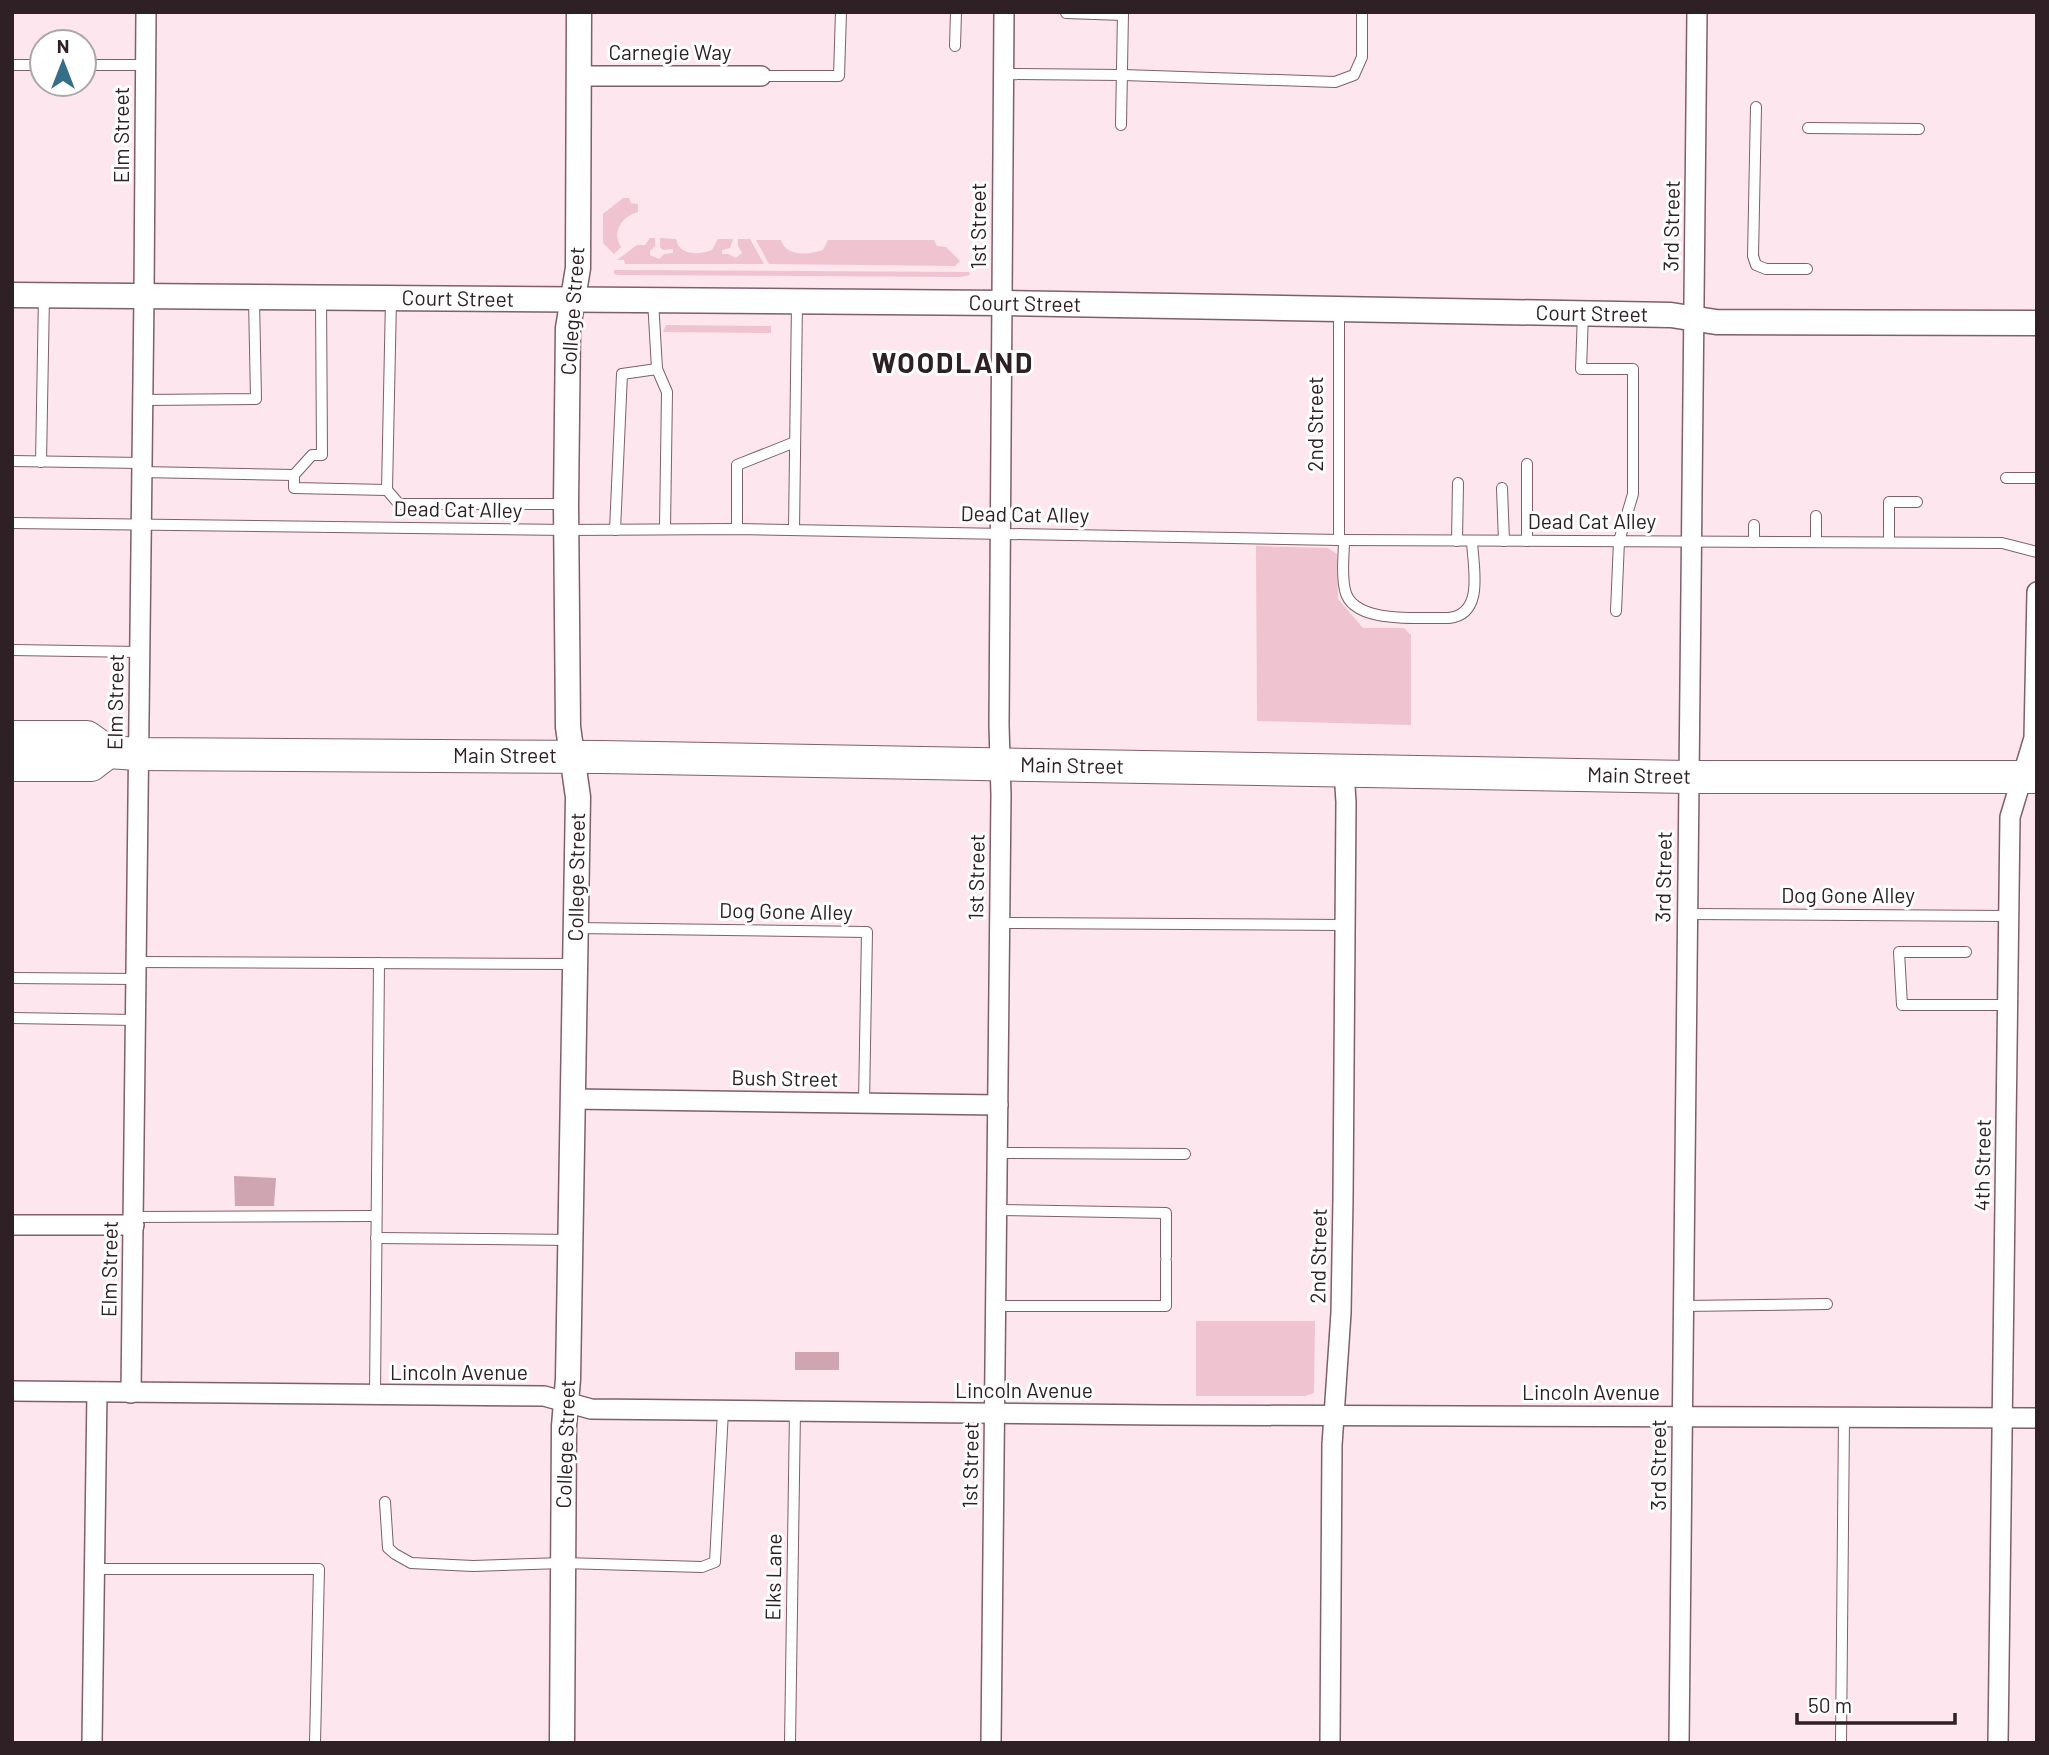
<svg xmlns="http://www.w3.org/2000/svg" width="2049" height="1755" font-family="Barlow,sans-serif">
<rect width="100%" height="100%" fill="#fde6ed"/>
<g fill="#efc3d0">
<path d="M623 198H629L631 203 638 204V212C622 216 611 232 621 247L614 254 603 243V214Z"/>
<path d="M650 238H655V246L650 251V255L659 259 664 254 673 253V249L663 250 660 247V238L676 239C679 256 699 255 712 250L718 239H733L730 248 722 250V254H728L736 258 742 253 738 246V239H750L764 264H625L624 260H617L637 245H645Z"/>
<path d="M756 240H781C786 257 808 255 823 250L828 240H934L937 246 946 247 960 261 955 266 769 264Z"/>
<polygon points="614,270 969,272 970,275 960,277 618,275 614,274"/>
<polygon points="666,325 771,326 771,333 663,332"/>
<polygon points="1256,546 1328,548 1337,554 1338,599 1363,628 1404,628 1411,635 1411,725 1257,721"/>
<polygon points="1196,1321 1315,1321 1314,1393 1305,1396 1196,1396"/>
</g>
<g fill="#cfa5b2">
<polygon points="234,1176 276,1178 274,1206 235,1206"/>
<rect x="795" y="1352" width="44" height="18"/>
</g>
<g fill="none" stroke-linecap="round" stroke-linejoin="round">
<defs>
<g id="service">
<polyline points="1066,13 1123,15"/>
<polyline points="955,46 956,12"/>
<polyline points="12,65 42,65"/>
<polyline points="84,65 145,65"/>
<polyline points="1003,74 1123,75 1335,82 1354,75 1362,57 1362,12"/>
<polyline points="761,76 839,76 841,12"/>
<polyline points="1756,107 1753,256 1756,265 1766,269 1807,269"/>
<polyline points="1121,125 1123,12"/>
<polyline points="1808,128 1919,129"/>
<polyline points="321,297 322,455 312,455 294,475 294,488 387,490"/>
<polyline points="391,299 387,490 399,504 566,504"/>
<polyline points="653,300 657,369 667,392 665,528"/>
<polyline points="1339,309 1339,540"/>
<polyline points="1583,313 1581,369 1633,369 1633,494 1619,541 1616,611"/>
<polyline points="143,400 256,399 254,299"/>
<polyline points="12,461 141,463"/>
<polyline points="41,462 44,295"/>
<polyline points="1527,464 1527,541"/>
<polyline points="141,472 294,475"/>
<polyline points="2006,478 2037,478"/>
<polyline points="1502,488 1504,541"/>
<polyline points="1816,516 1816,542"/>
<polyline points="12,523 566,530 737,529 1339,540 2002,543 2037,552"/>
<polyline points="737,529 737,465 795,442"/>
<polyline points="615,530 622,374 657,369"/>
<polyline points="794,530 797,302"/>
<path d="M1344 540C1344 556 1341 574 1345 590 1352 625 1421 617 1449 618 1485 614 1473 567 1472 541"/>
<polyline points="1457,541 1458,483"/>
<polyline points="1754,542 1754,525"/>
<polyline points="1889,542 1889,502 1917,502"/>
<polyline points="12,650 140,652"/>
<polyline points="1687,914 2009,916"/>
<polyline points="1000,923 1345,925"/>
<polyline points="576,928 867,932 864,1103"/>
<polyline points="1966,952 1899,952 1902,1005 2008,1005"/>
<polyline points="136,962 575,964"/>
<polyline points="12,978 136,979"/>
<polyline points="12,1018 135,1020"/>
<polyline points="997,1153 1185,1154"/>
<polyline points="997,1210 1166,1213 1166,1257"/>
<polyline points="134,1217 376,1216"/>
<polyline points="376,1238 571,1240"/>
<polyline points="996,1306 1166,1306 1166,1262"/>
<polyline points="1683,1306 1827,1304"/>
<polyline points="375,1395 379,963"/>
<polyline points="385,1502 388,1548 395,1554 411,1563 473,1566 563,1563 702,1567 715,1562 723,1411"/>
<polyline points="95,1569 319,1569 315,1743"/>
<polyline points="790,1743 795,1411"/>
<polyline points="1841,1743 1844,1417"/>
</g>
<g id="minor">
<polyline points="578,76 761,76"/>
<polyline points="573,1099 998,1105"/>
<polyline points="12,1225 134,1225"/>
<polyline points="12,1391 544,1396 591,1409 1162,1415 2037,1418"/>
<polyline points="131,1393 144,295 146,12"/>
<polyline points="92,1743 97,1392"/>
<polyline points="991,1743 1001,795 999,725 1004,12"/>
<polyline points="1330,1743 1332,1445 1341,1313 1343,1199 1346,802 1344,771"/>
<polyline points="1679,1743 1697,12"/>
<polyline points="1998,1743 2010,817 2034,738 2037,592"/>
</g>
<g id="tertiary">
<polyline points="12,295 1002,303 1671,315 1716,322 2037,323"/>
<polyline points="562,1743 564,1426 568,1379 578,797 568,727 566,504 568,328 578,268 579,12"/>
</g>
<g id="primary">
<polyline points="12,737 87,737 108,752 138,754 601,757 1688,777 2037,777"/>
<polyline points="12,765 91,765 108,752"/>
</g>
</defs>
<use href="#service" stroke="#7f5f69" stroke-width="12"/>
<use href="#minor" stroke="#7f5f69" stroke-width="22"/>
<use href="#tertiary" stroke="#7f5f69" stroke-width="27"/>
<use href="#primary" stroke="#7f5f69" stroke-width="34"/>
<use href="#service" stroke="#fff" stroke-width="10"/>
<use href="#minor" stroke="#fff" stroke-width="19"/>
<use href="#tertiary" stroke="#fff" stroke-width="24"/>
<use href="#primary" stroke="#fff" stroke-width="32"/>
</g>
<g text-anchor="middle" stroke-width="6" stroke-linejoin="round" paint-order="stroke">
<g font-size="21" fill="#2e2025" stroke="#fff">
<text x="670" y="60">Carnegie Way</text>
<text transform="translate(122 135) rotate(-90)" y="7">Elm Street</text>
<text transform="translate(979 226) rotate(-90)" y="7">1st Street</text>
<text transform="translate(1672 226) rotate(-89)" y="7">3rd Street</text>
<text transform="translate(458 299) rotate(1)" y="7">Court Street</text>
<text transform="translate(1025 304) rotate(1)" y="7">Court Street</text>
<text transform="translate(573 311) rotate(-86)" y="7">College Street</text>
<text transform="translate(1592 314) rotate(1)" y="7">Court Street</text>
<text transform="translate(1316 424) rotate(-90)" y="7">2nd Street</text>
<text transform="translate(458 510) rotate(1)" y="7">Dead Cat Alley</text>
<text transform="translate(1025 515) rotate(1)" y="7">Dead Cat Alley</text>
<text x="1592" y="529">Dead Cat Alley</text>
<text transform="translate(116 702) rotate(-89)" y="7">Elm Street</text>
<text x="505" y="763">Main Street</text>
<text transform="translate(1072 766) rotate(1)" y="7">Main Street</text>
<text transform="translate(1639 776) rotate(1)" y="7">Main Street</text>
<text transform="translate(577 877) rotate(-89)" y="7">College Street</text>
<text transform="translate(977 877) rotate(-89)" y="7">1st Street</text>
<text transform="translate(1664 877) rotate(-89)" y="7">3rd Street</text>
<text x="1848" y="903">Dog Gone Alley</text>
<text transform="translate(786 912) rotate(1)" y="7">Dog Gone Alley</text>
<text transform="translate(785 1079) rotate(1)" y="7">Bush Street</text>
<text transform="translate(1983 1165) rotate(-89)" y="7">4th Street</text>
<text transform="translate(1319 1256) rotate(-89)" y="7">2nd Street</text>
<text transform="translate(110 1269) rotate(-89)" y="7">Elm Street</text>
<text x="459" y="1380">Lincoln Avenue</text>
<text x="1024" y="1398">Lincoln Avenue</text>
<text x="1591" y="1400">Lincoln Avenue</text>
<text transform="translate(566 1444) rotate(-88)" y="7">College Street</text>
<text transform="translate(971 1465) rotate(-89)" y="7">1st Street</text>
<text transform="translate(1659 1465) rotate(-90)" y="7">3rd Street</text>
<text transform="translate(774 1577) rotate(-89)" y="7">Elks Lane</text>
</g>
<g font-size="28" font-weight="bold" letter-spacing="2" fill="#2e2025" stroke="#fff">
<text x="953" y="373">WOODLAND</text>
</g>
</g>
<rect width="2049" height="1755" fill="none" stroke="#2e2025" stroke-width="28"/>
<g transform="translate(63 63)"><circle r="33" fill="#ffffff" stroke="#aba6a8" stroke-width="2"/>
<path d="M0-5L12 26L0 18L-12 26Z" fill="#356e88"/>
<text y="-10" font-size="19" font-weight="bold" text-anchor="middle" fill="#2e2025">N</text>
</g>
<path d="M1797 1713v10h158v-10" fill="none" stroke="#2e2025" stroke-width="3.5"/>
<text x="1808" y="1713" font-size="21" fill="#2e2025" stroke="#ffffff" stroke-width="5" paint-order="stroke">50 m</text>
</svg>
